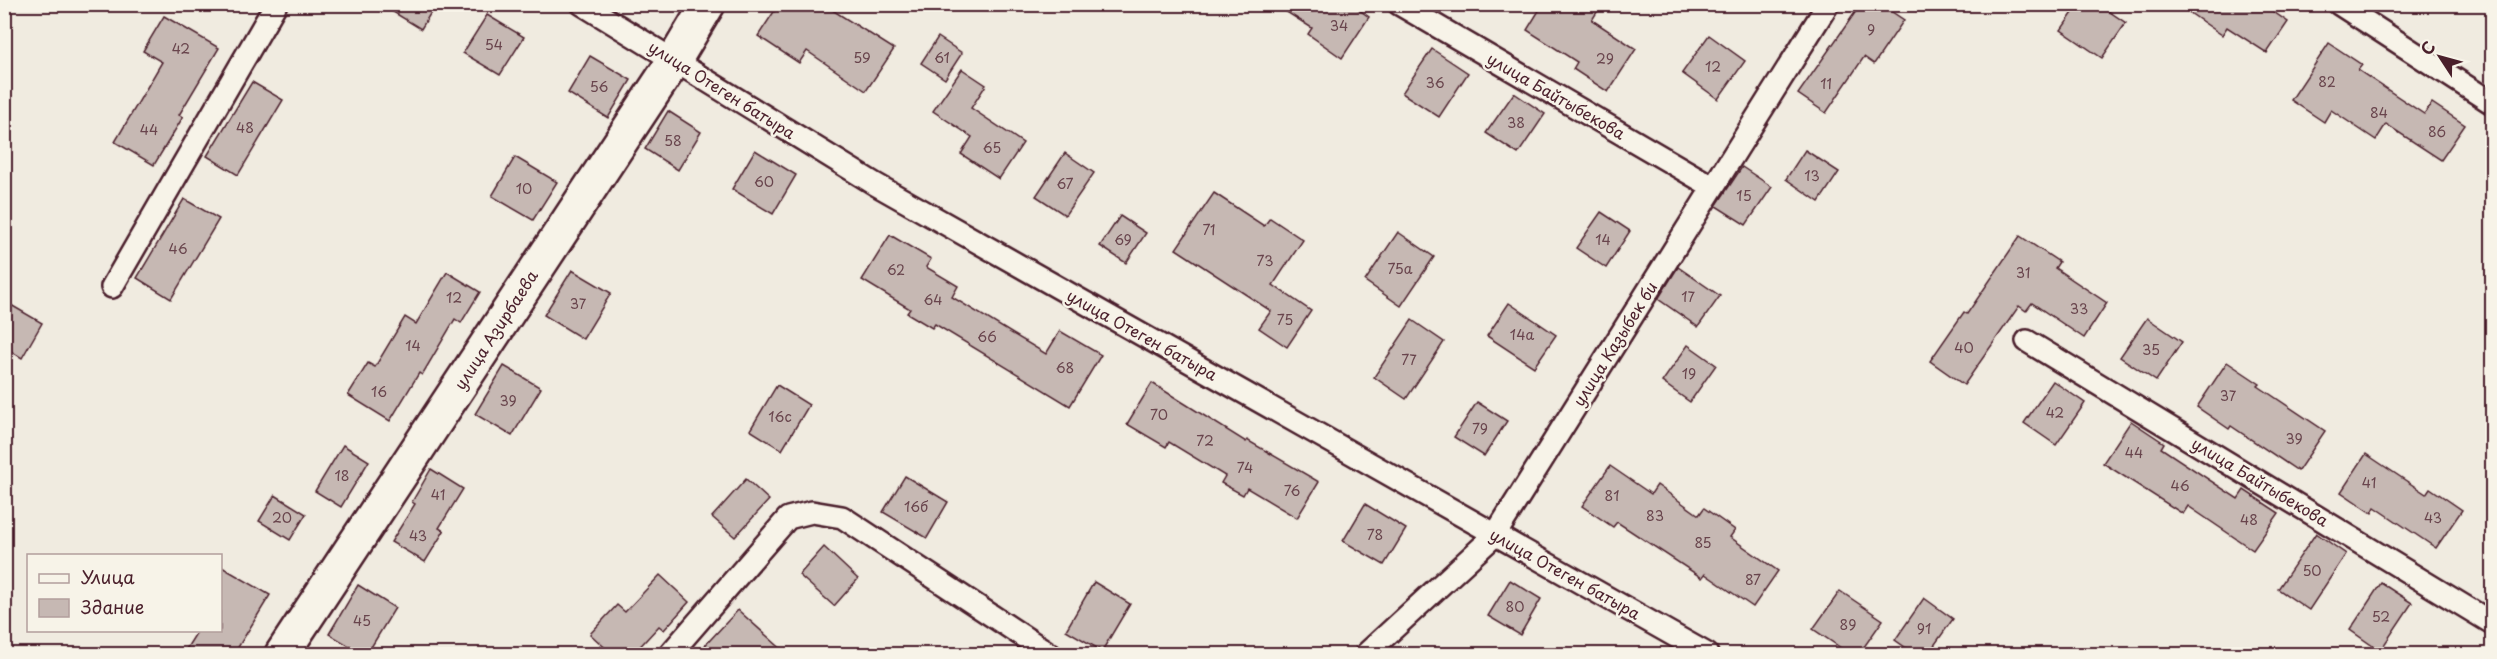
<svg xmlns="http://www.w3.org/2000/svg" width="2497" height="659" font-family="'Playpen Sans',sans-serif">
<rect width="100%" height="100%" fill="#f0ebe0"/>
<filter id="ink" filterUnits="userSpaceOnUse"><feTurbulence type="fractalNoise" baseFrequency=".0167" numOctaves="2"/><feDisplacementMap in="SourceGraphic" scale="12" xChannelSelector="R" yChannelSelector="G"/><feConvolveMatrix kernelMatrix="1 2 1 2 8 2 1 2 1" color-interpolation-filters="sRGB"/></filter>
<g filter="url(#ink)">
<g fill="#c6b8b3" stroke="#4a1f2b" stroke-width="1.5">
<polygon points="380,4 436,4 421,29"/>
<polygon points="779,4 823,4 894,49 866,91 807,51 799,63 758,36"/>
<polygon points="1274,4 1351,4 1369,17 1342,58 1308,34 1312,28"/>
<polygon points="1543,4 1602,4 1592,20 1636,49 1608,92 1573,69 1577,62 1527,30"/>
<polygon points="1861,4 1880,4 1904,20 1874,64 1864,57 1826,113 1798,94"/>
<polygon points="2079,4 2098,4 2126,23 2102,58 2061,30"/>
<polygon points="2177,4 2262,4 2288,22 2267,53 2227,27 2222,35"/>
<polygon points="487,15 524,37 500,75 463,53"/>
<polygon points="164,16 219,48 179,115 183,117 154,165 115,142 162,62 143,51"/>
<polygon points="1709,35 1745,61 1718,99 1682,73"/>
<polygon points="938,37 962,53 945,79 921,63"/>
<polygon points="2329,43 2362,65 2358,70 2424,114 2432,103 2465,125 2441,160 2386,124 2376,140 2331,110 2324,122 2291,100"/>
<polygon points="1432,49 1468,73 1439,117 1402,93"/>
<polygon points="590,56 631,80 608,118 568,93"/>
<polygon points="962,69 986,85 971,108 1023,143 999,179 961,154 972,137 933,111"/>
<polygon points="252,82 283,100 238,175 207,156"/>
<polygon points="1514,93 1545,114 1518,154 1486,133"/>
<polygon points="668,111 701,132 678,170 645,149"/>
<polygon points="755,150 796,175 773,214 732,189"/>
<polygon points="1805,150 1839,172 1819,202 1786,179"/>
<polygon points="1065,153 1094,173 1065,215 1036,196"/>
<polygon points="515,157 557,182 533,220 492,196"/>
<polygon points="1742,167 1772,187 1746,225 1716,206"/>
<polygon points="1214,193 1264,226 1270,218 1303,240 1273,285 1311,311 1287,347 1259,328 1271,311 1176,249"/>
<polygon points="184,199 219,219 171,299 137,278"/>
<polygon points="1601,212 1630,231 1606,268 1576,248"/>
<polygon points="1120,216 1146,233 1126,263 1100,246"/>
<polygon points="1398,232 1434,257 1401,306 1365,281"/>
<polygon points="890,235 931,259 926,267 958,286 952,297 1046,354 1060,331 1101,355 1070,406 935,324 932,328 907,313 910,309 862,280"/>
<polygon points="2020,236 2059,262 2055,268 2107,303 2084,338 2032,303 2026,311 2019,306 1964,385 1930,361 1964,312 1967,314"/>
<polygon points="1678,267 1720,296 1698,327 1658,299"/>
<polygon points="572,270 611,293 583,339 544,315"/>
<polygon points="447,272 480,292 461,323 455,319 422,375 419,373 390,421 348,395 368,363 375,367 405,317 416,324"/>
<polygon points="4,301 42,323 22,358 4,347"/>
<polygon points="1509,303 1556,335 1534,367 1487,336"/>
<polygon points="2147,318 2182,342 2156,381 2120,357"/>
<polygon points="1412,320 1444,342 1406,399 1374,377"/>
<polygon points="1688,345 1716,365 1690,402 1662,382"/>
<polygon points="2227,362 2260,384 2258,386 2325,431 2298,471 2231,426 2229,429 2197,407"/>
<polygon points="504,366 541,388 512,436 475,414"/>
<polygon points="2053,381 2085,403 2056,445 2024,423"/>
<polygon points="1152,383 1246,442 1247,440 1319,482 1297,518 1247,488 1243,495 1221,483 1225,476 1169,442 1166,447 1127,424"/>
<polygon points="777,385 809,405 782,450 750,430"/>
<polygon points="1477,402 1507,421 1484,456 1454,437"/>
<polygon points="2131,421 2164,443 2161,448 2238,499 2244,490 2279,513 2253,550 2188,506 2183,514 2103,463"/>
<polygon points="343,445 369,461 341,507 315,491"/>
<polygon points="2366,454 2426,494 2430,488 2462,510 2436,548 2375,507 2372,513 2341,492"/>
<polygon points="1610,466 1651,494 1657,485 1699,515 1704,508 1735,530 1730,537 1778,571 1753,607 1705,574 1702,578 1617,522 1613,527 1582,506"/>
<polygon points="431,469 463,489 439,528 444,531 425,562 391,542 415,504 412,502"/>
<polygon points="905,476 948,502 927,538 883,512"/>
<polygon points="746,479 769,500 735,537 712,517"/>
<polygon points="275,495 306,514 290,540 259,521"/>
<polygon points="1365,504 1406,529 1384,565 1343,541"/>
<polygon points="2316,533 2346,554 2309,610 2278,589"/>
<polygon points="824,547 858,579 834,606 799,575"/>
<polygon points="220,566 270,595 234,654 183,654 198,630 220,630"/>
<polygon points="660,575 689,602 664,630 659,626 633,654 612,654 590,634 617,605 625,612"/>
<polygon points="1510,580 1541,599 1520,635 1488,616"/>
<polygon points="1094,582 1130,604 1102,651 1066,630"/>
<polygon points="2381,583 2412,603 2380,651 2350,630"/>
<polygon points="358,585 395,608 367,654 363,654 329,634"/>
<polygon points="1840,591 1883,620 1859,654 1850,654 1813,629"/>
<polygon points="1924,598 1953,619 1928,654 1915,654 1895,640"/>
<polygon points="738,610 787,654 697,654"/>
</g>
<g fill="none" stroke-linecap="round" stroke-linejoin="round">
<defs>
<g id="street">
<polyline points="582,4 875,184 1707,654"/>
<polyline points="1399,4 1713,187"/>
<polyline points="2339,4 2492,103"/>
<polyline points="112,287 276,4"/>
<polyline points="2027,341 2492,623"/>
<polyline points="670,654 788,518 812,512 842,517 1050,654"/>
<polyline points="1366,654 1495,535 1828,4"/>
</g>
<polyline id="primary" points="282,654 674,61 708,4"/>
</defs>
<use href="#street" stroke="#4a1f2b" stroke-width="26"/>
<use href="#primary" stroke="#4a1f2b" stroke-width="38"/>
<use href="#street" stroke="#f7f3e8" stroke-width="21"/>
<use href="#primary" stroke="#f7f3e8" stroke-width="33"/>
</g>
</g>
<g text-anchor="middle" stroke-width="5" stroke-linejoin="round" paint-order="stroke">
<g font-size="14" fill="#69454d">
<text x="1339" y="31">34</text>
<text x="1871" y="35">9</text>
<text x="494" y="50">54</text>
<text x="181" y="54">42</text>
<text x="862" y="63">59</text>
<text x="942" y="63">61</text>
<text x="1605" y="64">29</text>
<text x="1713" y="72">12</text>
<text x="2327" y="87">82</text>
<text x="1435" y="88">36</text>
<text x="1826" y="89">11</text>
<text x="599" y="92">56</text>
<text x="2379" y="118">84</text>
<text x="1516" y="128">38</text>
<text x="245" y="133">48</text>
<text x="149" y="135">44</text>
<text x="2437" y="137">86</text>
<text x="673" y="146">58</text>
<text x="992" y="153">65</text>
<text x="1812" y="181">13</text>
<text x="764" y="187">60</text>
<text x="1065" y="189">67</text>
<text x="524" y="194">10</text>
<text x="1744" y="201">15</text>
<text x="1209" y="235">71</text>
<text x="1123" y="245">69</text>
<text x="1603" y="245">14</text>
<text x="178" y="254">46</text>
<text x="1265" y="266">73</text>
<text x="1400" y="274">75а</text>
<text x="896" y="275">62</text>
<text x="2023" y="278">31</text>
<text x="1688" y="302">17</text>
<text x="454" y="303">12</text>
<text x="933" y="305">64</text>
<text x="578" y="309">37</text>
<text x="2079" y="314">33</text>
<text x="1285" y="325">75</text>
<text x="1522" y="340">14а</text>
<text x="987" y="342">66</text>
<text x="413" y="351">14</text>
<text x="1964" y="353">40</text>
<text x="2151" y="355">35</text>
<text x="1409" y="365">77</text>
<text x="1065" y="373">68</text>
<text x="1689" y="379">19</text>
<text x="379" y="397">16</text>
<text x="2228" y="401">37</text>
<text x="508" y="406">39</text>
<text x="2055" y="418">42</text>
<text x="1159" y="420">70</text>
<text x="780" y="422">16с</text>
<text x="1480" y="434">79</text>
<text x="2294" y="444">39</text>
<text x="1205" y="446">72</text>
<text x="2134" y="458">44</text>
<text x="1245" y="473">74</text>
<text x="342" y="481">18</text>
<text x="2369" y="488">41</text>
<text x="2180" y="491">46</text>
<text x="1292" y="496">76</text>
<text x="438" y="500">41</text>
<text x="1612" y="501">81</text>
<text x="916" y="512">16б</text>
<text x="1655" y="521">83</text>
<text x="282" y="523">20</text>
<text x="2433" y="523">43</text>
<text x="2249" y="525">48</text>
<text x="1375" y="540">78</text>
<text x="418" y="541">43</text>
<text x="1703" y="548">85</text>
<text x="2312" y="576">50</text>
<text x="1753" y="585">87</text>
<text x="1515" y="612">80</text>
<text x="2381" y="622">52</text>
<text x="362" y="626">45</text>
<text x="1848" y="630">89</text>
<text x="1924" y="634">91</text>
</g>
<g font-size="16" fill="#4a1f2b" stroke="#f7f3e8">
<text transform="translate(722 90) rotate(32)" y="6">улица Отеген батыра</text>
<text transform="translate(1556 96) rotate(30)" y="6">улица Байтыбекова</text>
<text transform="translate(496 330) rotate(-57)" y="6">улица Азирбаева</text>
<text transform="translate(1142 335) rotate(29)" y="6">улица Отеген батыра</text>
<text transform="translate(1615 344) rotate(-58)" y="6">улица Казыбек би</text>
<text transform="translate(2260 482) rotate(31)" y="6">улица Байтыбекова</text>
<text transform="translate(1565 574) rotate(29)" y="6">улица Отеген батыра</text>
</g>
</g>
<rect width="2497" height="659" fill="none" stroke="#f7f3e8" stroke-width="24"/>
<rect x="12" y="12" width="2473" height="635" fill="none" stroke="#4a1f2b" stroke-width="2" filter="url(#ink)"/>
<rect x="27" y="554" width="195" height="78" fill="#f7f3e8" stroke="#b29e9c" stroke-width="1.5"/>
<rect x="39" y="574" width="30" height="9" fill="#f7f3e8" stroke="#b29e9c" stroke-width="1.5"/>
<text x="81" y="584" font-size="18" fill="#4a1f2b">Улица</text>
<rect x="39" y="599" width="30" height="18" fill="#c6b8b3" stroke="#b29e9c" stroke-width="1.5"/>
<text x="81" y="614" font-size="18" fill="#4a1f2b">Здание</text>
<g transform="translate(2440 57) rotate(306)" stroke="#f7f3e8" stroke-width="4.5" paint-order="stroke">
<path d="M0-4.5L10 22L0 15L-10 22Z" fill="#4a1f2b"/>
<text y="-9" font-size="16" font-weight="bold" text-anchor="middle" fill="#4a1f2b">С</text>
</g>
</svg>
